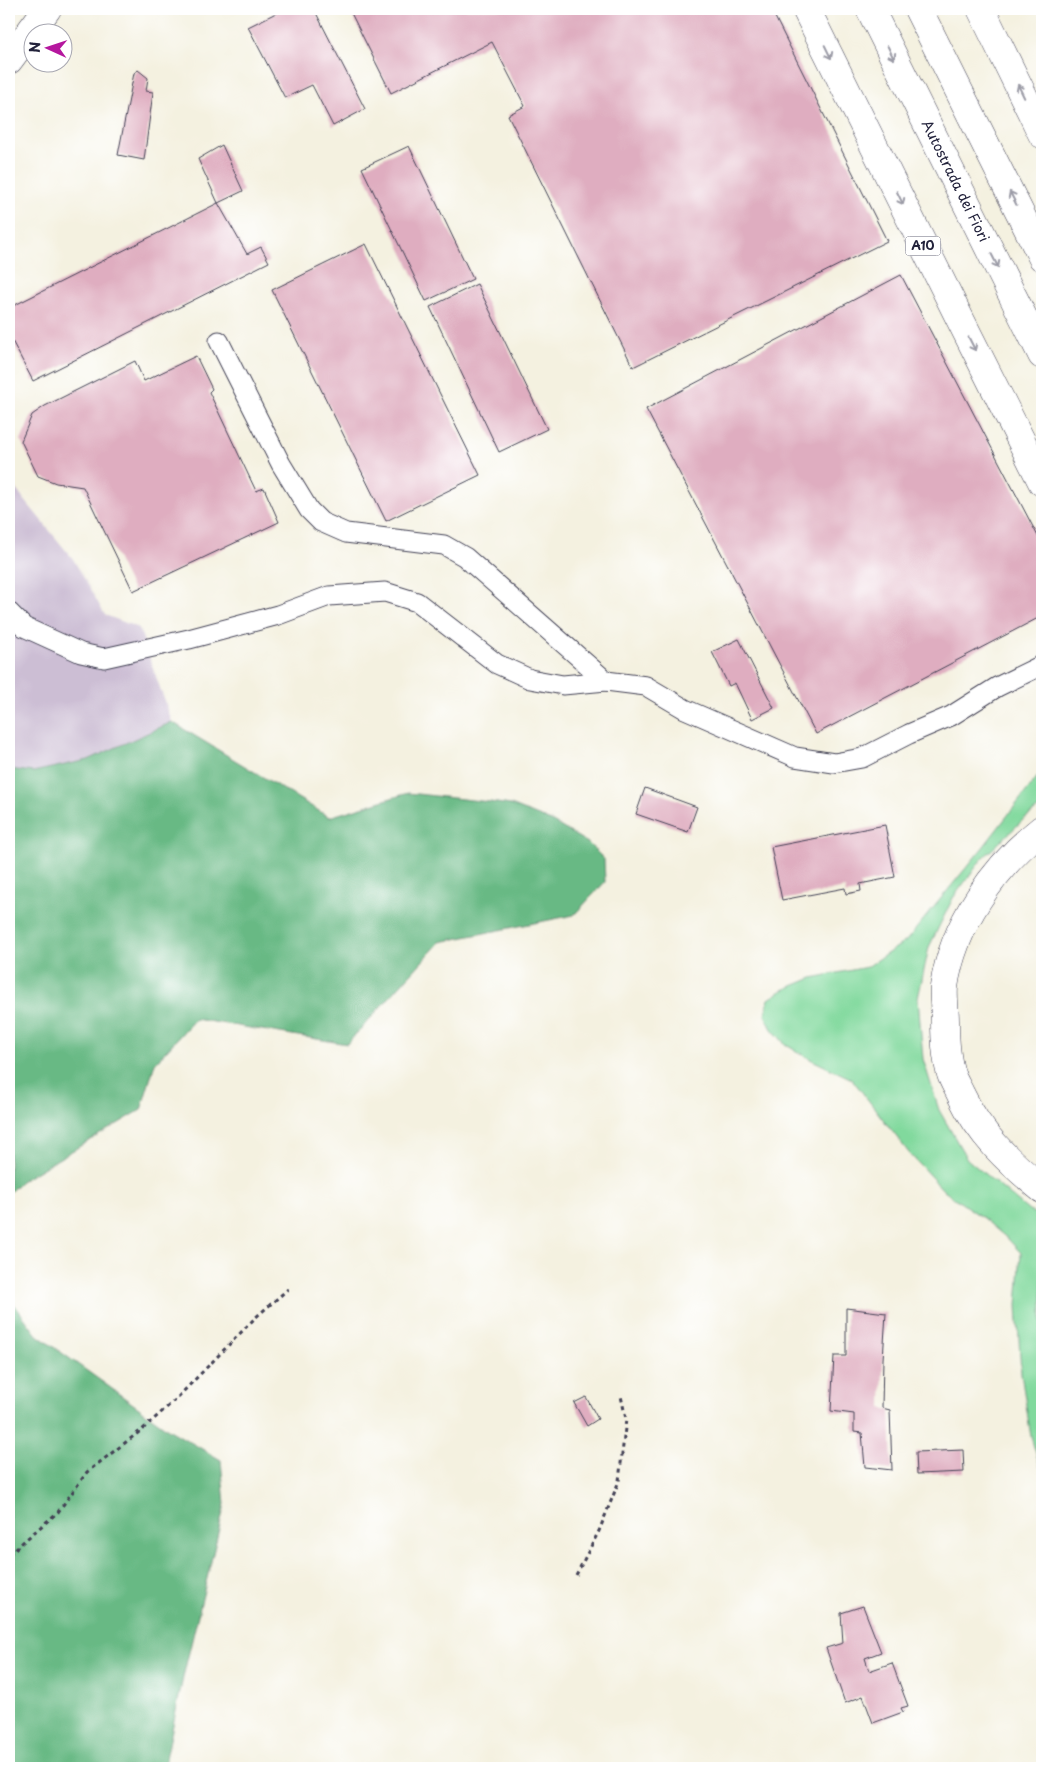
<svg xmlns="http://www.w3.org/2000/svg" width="1051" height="1777" font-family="'Playpen Sans',sans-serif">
<rect width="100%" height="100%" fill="#fff"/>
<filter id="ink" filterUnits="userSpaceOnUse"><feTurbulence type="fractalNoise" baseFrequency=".02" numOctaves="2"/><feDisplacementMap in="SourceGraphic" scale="10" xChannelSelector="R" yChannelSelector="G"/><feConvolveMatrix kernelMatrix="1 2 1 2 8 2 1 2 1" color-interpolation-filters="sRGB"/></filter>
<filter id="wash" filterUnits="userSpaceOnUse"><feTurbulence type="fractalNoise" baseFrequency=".0096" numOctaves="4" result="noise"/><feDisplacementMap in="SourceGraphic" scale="20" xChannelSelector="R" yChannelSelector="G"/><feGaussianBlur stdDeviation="1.12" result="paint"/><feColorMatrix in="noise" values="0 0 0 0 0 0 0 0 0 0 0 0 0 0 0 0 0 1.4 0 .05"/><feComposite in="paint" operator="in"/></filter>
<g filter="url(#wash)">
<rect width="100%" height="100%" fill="#f4f1e0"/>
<polygon fill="#ccbed4" points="9,481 73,559 105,615 139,628 172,722 88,760 33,772 9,769"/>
<polygon fill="#81d99d" stroke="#527e6c" points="1042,771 1042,806 1024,819 982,859 953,898 929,947 918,998 923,1059 939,1110 967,1159 1029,1211 1042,1216 1042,1473 1031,1437 1021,1373 1017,1305 1021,1253 1009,1240 983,1218 944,1191 909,1153 852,1079 812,1060 786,1045 772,1029 765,1015 769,999 783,990 812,978 867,967 906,941 984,846"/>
<g fill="#68b984" stroke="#456e60">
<polygon points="172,722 329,817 408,793 490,802 511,805 551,821 588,843 604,859 605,882 574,915 440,942 347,1044 195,1019 155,1063 141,1110 21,1181 9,1193 9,769 33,772 88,760"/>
<polygon points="9,1297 37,1335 168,1429 221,1460 225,1504 184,1673 164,1768 9,1768"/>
</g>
<g id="blocks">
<g fill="#dfadc0">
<polygon points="274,9 314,9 365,109 333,126 312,85 285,98 248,27 276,13"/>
<polygon points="349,9 771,9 887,241 633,367 508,115 525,106 492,42 391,93"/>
<polygon points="138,70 148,78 146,91 153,92 144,160 118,155 134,73"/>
<polygon points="222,145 243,191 218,203 198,159"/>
<polygon points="409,146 473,279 426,301 362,168"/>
<polygon points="218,203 247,254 261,247 269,262 33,381 9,335 9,308"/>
<polygon points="366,244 480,475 386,521 272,290"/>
<polygon points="901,275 1042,544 1042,616 816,734 646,409"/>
<polygon points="477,284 547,429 499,452 430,307"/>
<polygon points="196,356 212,389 209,392 256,491 264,488 279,522 133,591 83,487 56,483 38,476 21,441 32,415 45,406 135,361 144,381"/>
<polygon points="739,639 774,708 752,719 735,683 729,686 712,652"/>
<polygon points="645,788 697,807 688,832 636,814"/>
<polygon points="885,825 895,877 860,884 861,891 846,894 845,888 782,900 771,847"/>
<polygon points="846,1308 886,1313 883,1359 882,1408 890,1410 892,1470 865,1467 862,1433 854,1432 854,1414 831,1411 834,1356 846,1356"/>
<polygon points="586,1397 598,1419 587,1426 574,1403"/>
<polygon points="963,1450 964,1472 917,1474 916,1452"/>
<polygon points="863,1606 881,1652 865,1658 869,1671 892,1663 908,1706 901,1708 903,1712 873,1723 863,1696 845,1703 826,1648 843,1643 841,1613"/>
</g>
</g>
</g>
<g filter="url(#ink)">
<use href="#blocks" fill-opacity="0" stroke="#424154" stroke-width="1"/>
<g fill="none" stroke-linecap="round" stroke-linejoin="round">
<defs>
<g id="service">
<polyline points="219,341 281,464 309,510 321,522 346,533 444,545 465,557 606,681"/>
<polyline points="9,612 24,627 81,653 104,658 189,639 278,615 329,596 385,592 417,602 497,664 530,679 563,685 606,681 646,686 685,709 795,757 834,763 862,758 909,734 951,716 997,687 1042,665"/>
</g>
<g id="motorway">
<polyline points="806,9 962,323 1042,482"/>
<path id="s1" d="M870 9 1042 355"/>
<polyline points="918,9 1042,257"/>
<polyline points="981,9 1042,134"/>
<polyline points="9,60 47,9"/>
<path d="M1042 829C994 867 953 925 944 987 943 998 945 1010 945 1021 945 1038 946 1058 951 1074 953 1081 958 1088 961 1095 980 1135 1008 1161 1042 1189"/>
</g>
</defs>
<use href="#service" stroke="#424154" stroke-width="21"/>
<use href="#motorway" stroke="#424154" stroke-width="29"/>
<g stroke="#424154" stroke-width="3" stroke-dasharray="4 4" stroke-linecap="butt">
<polyline points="9,1554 58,1512 87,1472 143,1429 175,1400 255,1318 288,1289"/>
<polyline points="576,1575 599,1531 619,1481 626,1419 621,1396"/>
</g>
<use href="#service" stroke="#fff" stroke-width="19"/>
<use href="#motorway" stroke="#fff" stroke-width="28"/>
</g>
<defs><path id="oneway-shaft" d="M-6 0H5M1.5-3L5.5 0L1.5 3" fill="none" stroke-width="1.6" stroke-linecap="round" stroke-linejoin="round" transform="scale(1.25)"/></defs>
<g stroke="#9c9ca7">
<use href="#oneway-shaft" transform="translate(828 52) rotate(64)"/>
<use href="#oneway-shaft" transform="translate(891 53) rotate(64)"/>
<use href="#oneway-shaft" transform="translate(1021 91) rotate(-116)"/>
<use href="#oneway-shaft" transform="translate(900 198) rotate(64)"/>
<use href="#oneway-shaft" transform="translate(1013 198) rotate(-117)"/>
<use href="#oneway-shaft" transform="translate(995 261) rotate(63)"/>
<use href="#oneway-shaft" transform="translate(972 344) rotate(63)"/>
</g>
</g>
<g text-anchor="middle" stroke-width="4" stroke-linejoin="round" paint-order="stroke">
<rect fill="#fff" stroke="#646476" stroke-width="1" x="905.5" y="236.5" width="35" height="19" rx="4"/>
<g font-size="12" font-weight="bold" fill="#22223b">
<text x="923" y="250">A10</text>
</g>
<g font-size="14" fill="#22223b" stroke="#fff">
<text dy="5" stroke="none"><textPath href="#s1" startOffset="192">Autostrada dei Fiori</textPath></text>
</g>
</g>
<rect width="1051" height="1777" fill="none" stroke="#fff" stroke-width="30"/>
<g transform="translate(48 48) rotate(273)"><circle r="24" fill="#ffffff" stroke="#a7a7b1"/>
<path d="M0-4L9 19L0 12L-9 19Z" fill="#b5179e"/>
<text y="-8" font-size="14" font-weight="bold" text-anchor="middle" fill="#22223b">N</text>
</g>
</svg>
